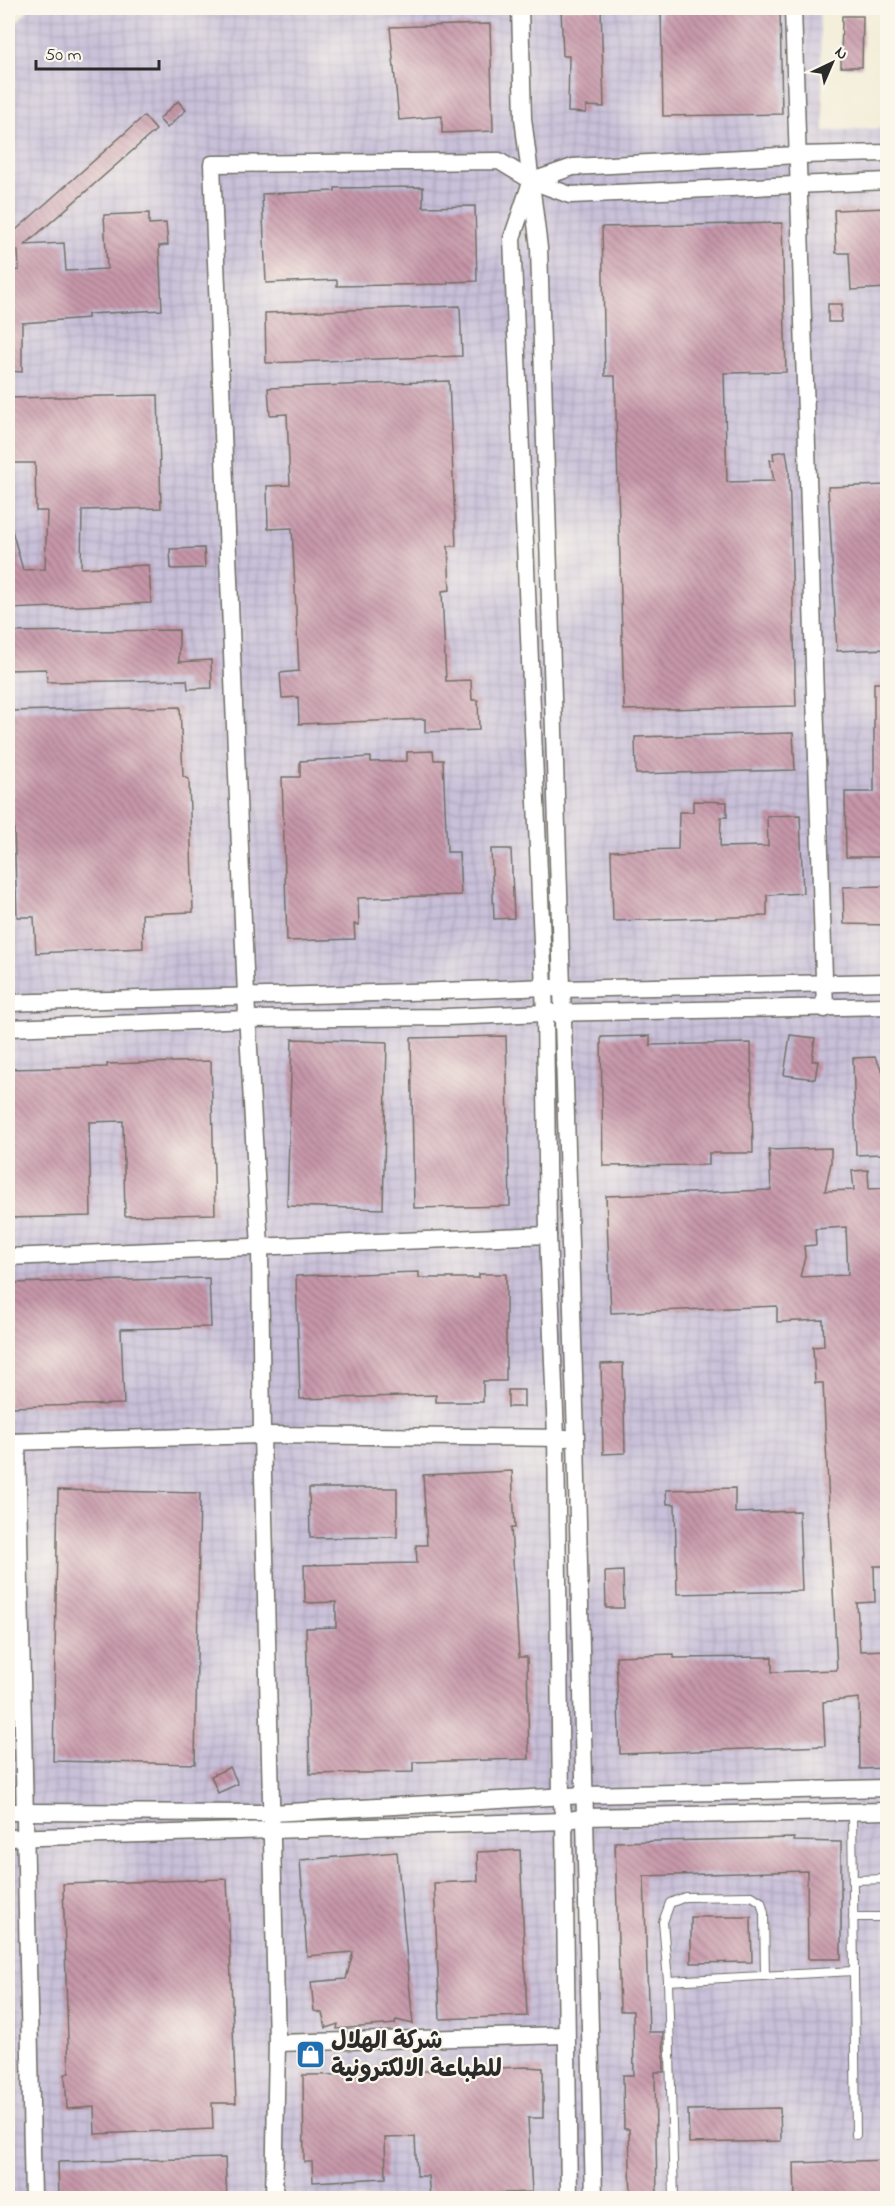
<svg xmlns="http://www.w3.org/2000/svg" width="895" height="2206" font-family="'Indie Flower','Playpen Sans Arabic',sans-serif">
<defs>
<pattern id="industrial-grid" width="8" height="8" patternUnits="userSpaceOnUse" patternTransform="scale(1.5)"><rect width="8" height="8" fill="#c8bfd8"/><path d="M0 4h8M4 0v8" fill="none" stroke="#aca4ba"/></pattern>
<pattern id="building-back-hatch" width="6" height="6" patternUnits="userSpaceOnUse" patternTransform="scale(1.5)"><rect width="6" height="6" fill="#c696a9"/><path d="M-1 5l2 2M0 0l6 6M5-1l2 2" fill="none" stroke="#a17b8a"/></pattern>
</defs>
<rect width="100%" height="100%" fill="#fbf7ec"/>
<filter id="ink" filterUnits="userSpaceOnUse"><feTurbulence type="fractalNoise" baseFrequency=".0167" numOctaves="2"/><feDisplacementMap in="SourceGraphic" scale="12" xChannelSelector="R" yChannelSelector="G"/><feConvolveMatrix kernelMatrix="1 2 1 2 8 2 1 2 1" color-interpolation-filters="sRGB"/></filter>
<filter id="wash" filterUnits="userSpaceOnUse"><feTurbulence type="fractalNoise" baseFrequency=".008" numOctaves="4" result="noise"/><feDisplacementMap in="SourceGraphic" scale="24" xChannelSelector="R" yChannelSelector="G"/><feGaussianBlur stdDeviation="1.35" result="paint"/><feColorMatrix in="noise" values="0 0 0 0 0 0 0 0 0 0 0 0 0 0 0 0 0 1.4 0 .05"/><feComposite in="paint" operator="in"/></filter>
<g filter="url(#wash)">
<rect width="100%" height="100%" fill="#f2edd7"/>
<polygon fill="url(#industrial-grid)" points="30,8 819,8 824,131 888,128 887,2198 8,2198 8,32"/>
<g id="blocks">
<g fill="url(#building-back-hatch)" fill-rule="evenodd">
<polygon points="561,8 601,8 604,107 586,106 586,113 568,112 569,56 563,56"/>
<polygon points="661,8 780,8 782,114 663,116"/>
<polygon points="842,16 863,16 862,67 841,67"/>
<polygon points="490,24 493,131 442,133 442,116 399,120 390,27"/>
<polygon points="178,101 186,110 167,128 159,119"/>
<polygon points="144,116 156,130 25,245 64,243 66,271 107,269 104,215 149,213 149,224 166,223 168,245 159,246 162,310 88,314 88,318 22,323 22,372 8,371 8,271 19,270 18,251 8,241 8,237"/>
<polygon points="423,187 423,207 475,206 477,281 448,282 448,284 337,286 337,280 266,283 262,194 335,191 335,188"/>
<polygon points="888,208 888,288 851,290 849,253 836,253 834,210"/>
<polygon points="782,223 786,372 724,373 727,482 774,481 770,460 774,460 773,453 786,451 789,470 796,706 624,710 615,376 605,376 602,227"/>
<polygon points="828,304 842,304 841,322 828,322"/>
<polygon points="460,306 462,356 266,363 265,313"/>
<polygon points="449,381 456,546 448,546 450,590 442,591 446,681 471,680 472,700 478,700 479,730 425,732 425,719 299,724 298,697 282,698 280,673 299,671 292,528 268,529 267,486 290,485 287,414 270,415 268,388"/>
<polygon points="158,395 161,508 82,510 81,568 149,565 151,603 8,609 8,528 11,527 23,570 45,569 47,511 36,511 35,463 8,463 8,398"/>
<polygon points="888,485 888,649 837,651 828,487"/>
<polygon points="204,548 205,568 171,569 170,549"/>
<polygon points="179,630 179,662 211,660 212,688 188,689 187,680 47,682 46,669 8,670 8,632"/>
<polygon points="874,683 888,683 888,857 846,857 845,792 874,792"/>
<polygon points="180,707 183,776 189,780 193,912 142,914 143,948 36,953 34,917 17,917 10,711"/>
<polygon points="793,733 795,770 636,774 635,737"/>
<polygon points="433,751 434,760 443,760 447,852 459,852 461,895 358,898 359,925 354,924 355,939 287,941 282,777 300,777 300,761 371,757 371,762 407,761 407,752"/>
<polygon points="693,801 727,802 727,817 721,817 720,847 768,846 767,816 800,815 803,893 767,895 767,916 613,921 611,851 678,849 679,812 693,812"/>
<polygon points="491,849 511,849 514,918 494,919"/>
<polygon points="888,886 888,925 844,924 843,887"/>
<polygon points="790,1035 815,1038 812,1061 818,1061 815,1079 784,1075"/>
<polygon points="506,1036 510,1206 414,1208 411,1038"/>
<polygon points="650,1036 650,1045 751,1043 753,1153 709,1153 709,1165 603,1166 601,1037"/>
<polygon points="292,1039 387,1042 383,1209 287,1206"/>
<polygon points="875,1057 888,1081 888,1093 881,1093 883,1154 856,1155 853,1058"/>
<polygon points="211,1061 215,1214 125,1216 123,1121 89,1122 91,1216 8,1218 8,1069 107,1067 107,1064"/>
<path d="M831 1148V1163L825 1191 854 1190 852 1171 868 1170 869 1189 888 1188V1566H874L875 1602 857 1603 860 1651 888 1650V1768L860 1769 859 1698 823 1702 825 1746 620 1754 616 1656 674 1654V1658L772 1657V1672L837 1670 823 1383H815L813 1347 824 1346 823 1320 777 1322V1306L611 1313 606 1196 771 1190 769 1150ZM846 1227 848 1275 800 1277 805 1257 804 1246 816 1245 815 1229Z"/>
<polygon points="419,1272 419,1278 479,1278 479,1274 506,1274 506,1381 483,1381 483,1402 436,1402 436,1395 300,1399 296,1276"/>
<polygon points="209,1278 211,1327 121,1329 124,1404 8,1407 8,1283"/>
<polygon points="623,1363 625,1453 603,1454 601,1364"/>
<rect x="508" y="1390" width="16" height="17"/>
<polygon points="512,1471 515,1528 511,1528 519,1657 527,1657 529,1759 413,1762 413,1772 310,1774 306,1628 336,1627 336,1602 305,1603 304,1565 417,1563 416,1545 427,1545 423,1475"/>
<polygon points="309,1488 397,1488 397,1537 310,1538"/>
<polygon points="735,1488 735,1513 799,1511 802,1591 677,1594 675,1504 667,1504 666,1490"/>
<polygon points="58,1490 200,1493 195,1764 53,1761"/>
<polygon points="623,1571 624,1608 606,1608 605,1572"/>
<polygon points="230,1767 238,1784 218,1793 211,1776"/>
<polygon points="794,1838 794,1841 841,1842 841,1959 808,1959 807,1871 644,1876 649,2032 663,2032 664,2072 655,2072 657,2199 631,2199 629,2129 624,2129 623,2075 634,2075 633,2011 620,2011 615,1842"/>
<polygon points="520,1850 527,2016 440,2019 434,1883 478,1881 477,1852"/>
<polygon points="397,1852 413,2024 396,2020 395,2024 337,2029 338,2024 326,2028 322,2013 314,2011 311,1982 346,1979 353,1952 307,1956 300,1860"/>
<polygon points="227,1879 236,2103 212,2103 213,2129 95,2134 94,2107 67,2109 65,2074 69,2073 63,1884"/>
<polygon points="691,1917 751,1917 752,1962 691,1963"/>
<polygon points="526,2067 543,2068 543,2118 528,2118 532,2192 430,2196 428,2176 417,2176 415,2137 385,2138 386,2178 313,2182 312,2162 304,2162 303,2075 404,2074 404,2072"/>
<polygon points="780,2108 781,2141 689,2143 688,2110"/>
<polygon points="225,2158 227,2199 59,2199 58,2162"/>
<polygon points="888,2160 888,2199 795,2199 794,2163"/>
</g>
</g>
</g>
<g filter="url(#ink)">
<use href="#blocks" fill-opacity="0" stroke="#716f67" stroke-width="1.5"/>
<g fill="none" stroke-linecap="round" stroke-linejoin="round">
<defs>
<g id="service">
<polyline points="852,1812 856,2135"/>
<polyline points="853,1880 888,1879"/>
<polyline points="853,1917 888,1917"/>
<polyline points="668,1981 854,1971"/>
<polyline points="674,2198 668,1981 663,1922 670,1903 685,1897 752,1896 761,1902 764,1913 765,1976"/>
</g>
<g id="minor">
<polyline points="520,8 523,118 539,248 576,1438 594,2198"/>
<polyline points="793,8 825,1009"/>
<polyline points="532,181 573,167 798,155 888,153"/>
<polyline points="529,188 512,238 545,1013 548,1235 556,1437 561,1797 564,1821 569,2198"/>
<path d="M8 1003C186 997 365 995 544 987L561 989 888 982"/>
<polyline points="8,1028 249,1019 446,1017 545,1013 888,1006"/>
<polyline points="8,1257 548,1235"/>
<polyline points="8,1442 262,1435 566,1438"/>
<polyline points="17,1442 33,2198"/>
<polyline points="8,1812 272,1813 585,1795 888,1788"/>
<polyline points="8,1838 564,1821 585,1817 888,1811"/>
<polyline points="277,2043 566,2035"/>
<polyline points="274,2198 277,2043 262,1435 260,1247 246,995 212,164 499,161 532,181 570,195 888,181"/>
</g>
</defs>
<use href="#service" stroke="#716f67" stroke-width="10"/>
<use href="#minor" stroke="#716f67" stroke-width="19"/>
<use href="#service" stroke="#fff" stroke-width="8"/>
<use href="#minor" stroke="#fff" stroke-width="16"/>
</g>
</g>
<defs>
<symbol id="shop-square" viewBox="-11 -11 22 22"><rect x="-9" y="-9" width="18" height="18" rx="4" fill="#1f6fb2" stroke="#fbf7ec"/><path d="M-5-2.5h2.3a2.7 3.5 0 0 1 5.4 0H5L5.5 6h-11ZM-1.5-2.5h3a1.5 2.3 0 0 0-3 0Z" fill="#fff"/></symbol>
</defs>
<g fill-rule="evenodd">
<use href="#shop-square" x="294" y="2038" width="33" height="33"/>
</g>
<g text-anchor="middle" stroke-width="4.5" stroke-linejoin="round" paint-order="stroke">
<g font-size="24" font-weight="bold" fill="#2b2b2b" stroke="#fbf7ec" text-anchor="start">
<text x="331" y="2048">شركة الهلال<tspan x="331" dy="28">للطباعة الالكترونية</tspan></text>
</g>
</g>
<rect width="895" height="2206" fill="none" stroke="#fbf7ec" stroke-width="30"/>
<g transform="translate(832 63) rotate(44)" stroke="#fbf7ec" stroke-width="4.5" paint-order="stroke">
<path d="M0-4.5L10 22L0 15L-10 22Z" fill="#2b2b2b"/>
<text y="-9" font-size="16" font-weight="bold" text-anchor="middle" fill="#2b2b2b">N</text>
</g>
<path d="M36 60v9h123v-9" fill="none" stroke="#2b2b2b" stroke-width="3"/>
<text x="45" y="60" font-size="18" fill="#2b2b2b" stroke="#fbf7ec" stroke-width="4.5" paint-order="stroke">50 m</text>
</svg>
